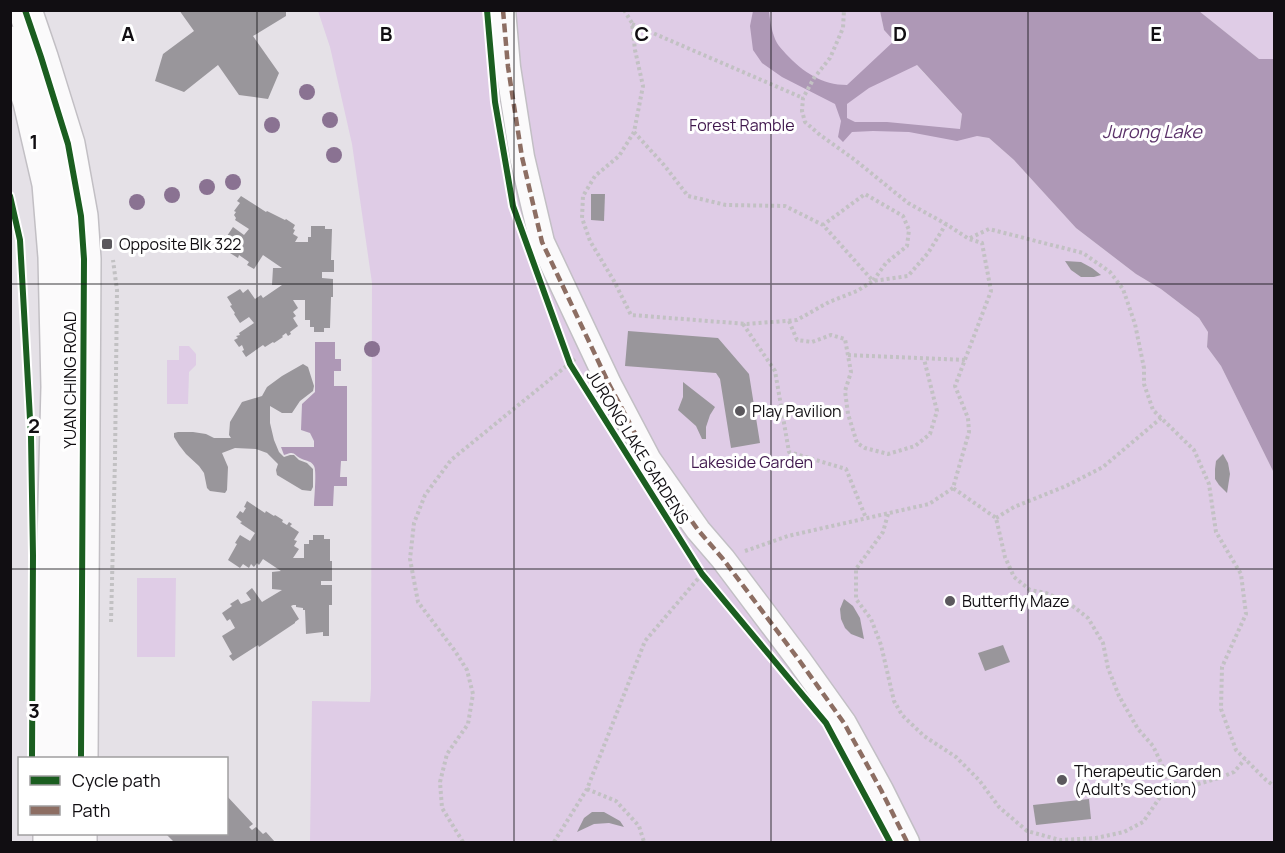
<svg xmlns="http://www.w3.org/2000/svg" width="1285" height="853" font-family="Manrope,sans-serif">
<rect width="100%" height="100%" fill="#e5e1e7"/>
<g fill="#dfcce6">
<polygon points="318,11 880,11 884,30 962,114 960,129 977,136 989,138 1014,160 1076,228 1136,274 1161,289 1199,318 1208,332 1207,347 1221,366 1274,473 1274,842 310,842 312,701 370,702 371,689 372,283 352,144 330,47"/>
<polygon points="1199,11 1274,11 1274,59 1259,59"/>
<polygon points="179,346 189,346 196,354 196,365 189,372 188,404 167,404 167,360 179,360"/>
<polygon points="137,578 176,578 175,657 137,657"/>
</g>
<g fill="#ae98b6" fill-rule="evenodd">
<path d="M753 11H769C770 21 772 34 777 43 779 47 783 50 786 54 803 72 822 85 847 85L894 41 884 30 880 11H1199L1259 59H1274V473L1221 366 1207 347 1208 332 1199 318 1161 289 1136 274 1076 228 1014 160 989 138 977 136 957 141 909 132 873 131 852 132 843 142 838 137 841 121 835 104 782 77 762 63 753 50 750 26ZM917 65 962 114 960 129 887 122H855L847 118V104L869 88Z"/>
<path d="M315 342H335V359H341V371H334V386H347V461H341L340 477H347V486H334L333 506H314C314 499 317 471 314 466 311 461 307 461 302 459 293 455 296 450 284 455L281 447H314V441L310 433 301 430 302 404 315 392Z"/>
</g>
<g fill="#99969b">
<polygon points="179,10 286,10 286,16 253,36 279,73 268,99 239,95 218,65 184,92 155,81 163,54 194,31"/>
<polygon points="591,194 605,194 604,221 591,220"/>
<polygon points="241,196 266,212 267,211 285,220 286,219 295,225 293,229 295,230 293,234 298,237 295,242 308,242 308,237 311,237 311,226 325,226 325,229 332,229 331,260 334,260 334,272 322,272 322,278 333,279 333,297 331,297 330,328 324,328 324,332 314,332 314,327 310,327 310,320 305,320 305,300 293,300 298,308 293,312 296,316 293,318 298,326 290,332 291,334 288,336 286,333 282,336 283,337 274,343 273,342 265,347 263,345 246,357 242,351 244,350 242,345 239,347 234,340 238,338 236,336 240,335 239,333 254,323 249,317 240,323 234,314 235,313 230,306 232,305 227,297 240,289 243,293 248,289 255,299 261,295 263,298 282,285 272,285 273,268 282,268 263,255 254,269 247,265 249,262 239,255 238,258 230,253 232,250 224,245 229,237 227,236 233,227 244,235 249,229 235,220 236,218 234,215 236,212 234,211 240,203 237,201"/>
<polygon points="1065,261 1081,262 1092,268 1101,275 1094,277 1081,277 1071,270"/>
<polygon points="628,331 718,338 749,374 760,443 731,448 720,379 716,373 625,366"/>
<polygon points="303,364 308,367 314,386 313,391 300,401 292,413 282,413 270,406 270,423 274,440 279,452 284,457 290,455 294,455 299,460 307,463 313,469 313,487 311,491 302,490 277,475 276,470 278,464 267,453 256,449 235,448 222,453 228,467 227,490 225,493 210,491 207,488 204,473 199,466 186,454 179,445 174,437 174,433 178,432 193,432 206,434 214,438 231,438 229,435 230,422 242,402 262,396 267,387 282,376"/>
<polygon points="683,382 715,407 710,415 706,427 706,439 702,439 696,426 678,410 683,397"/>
<polygon points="1223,454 1228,463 1230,474 1227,493 1219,485 1215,479 1215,469 1216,461"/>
<polygon points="247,501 265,513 266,511 274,516 275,515 283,520 282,522 287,525 289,522 292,524 290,526 299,532 294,540 297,541 294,546 299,549 293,558 304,558 304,544 309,544 309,540 313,540 313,535 324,535 324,539 330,539 330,561 332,561 332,581 321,581 321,585 332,585 332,605 329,605 329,636 323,636 323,632 306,634 305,610 303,610 303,608 296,607 296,605 293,605 291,606 299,619 295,622 295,623 259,647 258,645 233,661 229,656 232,654 222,636 235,628 230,619 227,621 222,613 232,606 230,604 238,599 241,604 251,600 246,593 252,588 262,602 282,590 272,589 272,572 281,571 263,559 259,565 257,563 254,567 251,564 249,568 243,564 240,568 228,560 237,544 235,543 240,535 250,541 255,533 240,523 242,522 236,517 240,511 243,513 246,508 244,507"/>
<polygon points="844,599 853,606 860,618 864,639 851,634 845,628 841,619 840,609"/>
<polygon points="1003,645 1010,662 985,671 978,653"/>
<polygon points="226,795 253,824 249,827 252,830 256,827 263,834 266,832 275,842 174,842 167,835 168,834 226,834"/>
<polygon points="1089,799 1091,819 1036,825 1033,805"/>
<polygon points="592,812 604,812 620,821 624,827 609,823 594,824 577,832 584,818"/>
</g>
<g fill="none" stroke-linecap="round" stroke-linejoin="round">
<defs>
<polyline id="street" points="503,10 508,67 522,157 542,242 609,384 649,460 698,530 723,559 799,660 844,723 881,790 907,842"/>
<g id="secondary">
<polyline points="25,10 41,57 68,144 81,216 84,259 81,758"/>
<polyline points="10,43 30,102 49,184 55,257 58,387 51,660 51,758"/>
<polyline points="50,842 50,834"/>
<polyline points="80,842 80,834"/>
</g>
</defs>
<use href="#street" stroke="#c2bfc4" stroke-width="27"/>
<use href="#secondary" stroke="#c2bfc4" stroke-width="36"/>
<g stroke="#c2c1c3" stroke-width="4" stroke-dasharray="3 3" stroke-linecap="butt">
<polyline points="624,10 632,23 635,50 643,86 634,132 619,156 595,176 583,196 582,218 590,241 614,281 631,315 747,324 797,320 829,302 857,291 873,281 908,276 928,253 946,224"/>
<polyline points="632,24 803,98"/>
<polyline points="634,132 664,165 688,196 726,205 785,206 823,225 873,281 886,263 907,246 909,230 903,216 865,194 823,225"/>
<polyline points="970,238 989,229 1083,253 1110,272 1123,289 1135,324 1144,368 1144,384 1153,410 1194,450 1209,484 1216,532 1241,574 1246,614 1222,667 1221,709 1236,750 1266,780 1274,786"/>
<polyline points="789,321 797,340 812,342 831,335 845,339 851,372 845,391 848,414 857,443 865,448 888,454 915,446 930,434 937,411 924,359"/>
<polyline points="743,324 775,371 789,452 846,469 866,518"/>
<polyline points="848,355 965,360"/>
<polyline points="888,514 883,532 856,569 856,599 871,619 881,645 894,701 902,715 924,736 956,757 979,780 999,807 1027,831 1060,840 1096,838 1124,832 1143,822 1165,790 1168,782 1165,771 1153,746 1138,729 1119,696 1108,668 1103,643 1088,618 1070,604 1046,593 1030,590 1014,577 1005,557 996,518 953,488"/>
<polyline points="996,518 1014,507 1066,486 1103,467 1161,418"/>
<polyline points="745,551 788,536 929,504 953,488 969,432 968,418 955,386 991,291 982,243 969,239 946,224 908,203 855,160 820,135 805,122 802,111 803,98 814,78 830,58 843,28 844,10"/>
<polyline points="111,622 115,459 117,290 113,260"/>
<polyline points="1168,782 1181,785 1198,784 1219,778 1234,772 1245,759"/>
<polyline points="587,789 616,801 639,826 644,842"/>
<polyline points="463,842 442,808 440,782 447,754 468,724 473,694 467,670 455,651 418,602 410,559 414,523 425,495 451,460 575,359"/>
<polyline points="554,842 587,789 645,641 702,574 707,571"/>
</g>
<use href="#street" stroke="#fbfafb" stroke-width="24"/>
<use href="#secondary" stroke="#fbfafb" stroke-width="33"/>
<polyline stroke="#8d6e63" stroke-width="4.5" stroke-dasharray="9 4.5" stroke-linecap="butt" points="503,10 508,67 522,157 542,242 609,384 649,460 698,530 723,559 799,660 844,723 881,790 907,842"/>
<defs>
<g id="cycleway">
<polyline points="25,10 41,57 68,144 81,216 84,259 81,758"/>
<polyline points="487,10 495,102 513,206 570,364 702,574 826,723 890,842"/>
<polyline points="10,196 20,240 31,437 33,555 32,758"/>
</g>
</defs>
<use href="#cycleway" stroke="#fff" stroke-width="10"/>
<use href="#cycleway" stroke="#1b5e20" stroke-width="6"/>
</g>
<g fill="#8a7292">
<circle cx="307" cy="92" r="8"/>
<circle cx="330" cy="120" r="8"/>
<circle cx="272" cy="125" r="8"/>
<circle cx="334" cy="155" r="8"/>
<circle cx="233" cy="182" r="8"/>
<circle cx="207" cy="187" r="8"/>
<circle cx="172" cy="195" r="8"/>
<circle cx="137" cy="202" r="8"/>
<circle cx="372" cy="349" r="8"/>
</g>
<path fill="none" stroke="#110e12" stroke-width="1.5" stroke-opacity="0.55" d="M257 10V842M514 10V842M771 10V842M1028 10V842M10 284H1274M10 569H1274"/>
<g fill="#5b585d" stroke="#fff" stroke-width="2">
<rect x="101" y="238" width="12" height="12" rx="3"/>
<circle cx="740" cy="411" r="6"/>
<circle cx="950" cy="601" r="6"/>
<circle cx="1062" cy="780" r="6"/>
</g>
<g text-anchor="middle" stroke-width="6" stroke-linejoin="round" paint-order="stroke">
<g font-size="16" fill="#40184d" stroke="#fff">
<text x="742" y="131">Forest Ramble</text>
<text x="752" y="468">Lakeside Garden</text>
</g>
<g font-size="16" fill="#110e12" stroke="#fff" text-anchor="start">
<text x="119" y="250">Opposite Blk 322</text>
<text x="752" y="417">Play Pavilion</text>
<text x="962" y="607">Butterfly Maze</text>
<text x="1074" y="777">Therapeutic Garden<tspan x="1074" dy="18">(Adult's Section)</tspan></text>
</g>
<g font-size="16" fill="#110e12" stroke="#fff">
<text transform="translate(70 380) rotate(-90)" y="6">YUAN CHING ROAD</text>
<text transform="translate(638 447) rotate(58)" y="6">JURONG LAKE GARDENS</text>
</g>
<g font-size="18" font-style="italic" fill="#5c336a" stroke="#fff">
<text x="1152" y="138">Jurong Lake</text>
</g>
</g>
<g font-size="20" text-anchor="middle" font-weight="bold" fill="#110e12" stroke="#fff" stroke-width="6" stroke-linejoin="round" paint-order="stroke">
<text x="128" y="41">A</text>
<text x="386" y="41">B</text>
<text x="642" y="41">C</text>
<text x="900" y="41">D</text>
<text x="1156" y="41">E</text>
<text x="34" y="149">1</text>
<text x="34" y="433">2</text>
<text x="34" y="718">3</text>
</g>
<rect width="1285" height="853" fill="none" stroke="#110e12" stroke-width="24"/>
<rect x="18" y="757" width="210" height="78" fill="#ffffff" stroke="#a09fa0" stroke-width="1.5"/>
<rect x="30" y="776" width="30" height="9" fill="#1b5e20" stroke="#a09fa0" stroke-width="1.5"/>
<text x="72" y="787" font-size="18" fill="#110e12">Cycle path</text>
<rect x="30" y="806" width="30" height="9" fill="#8d6e63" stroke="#a09fa0" stroke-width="1.5"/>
<text x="72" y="817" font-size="18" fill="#110e12">Path</text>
</svg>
